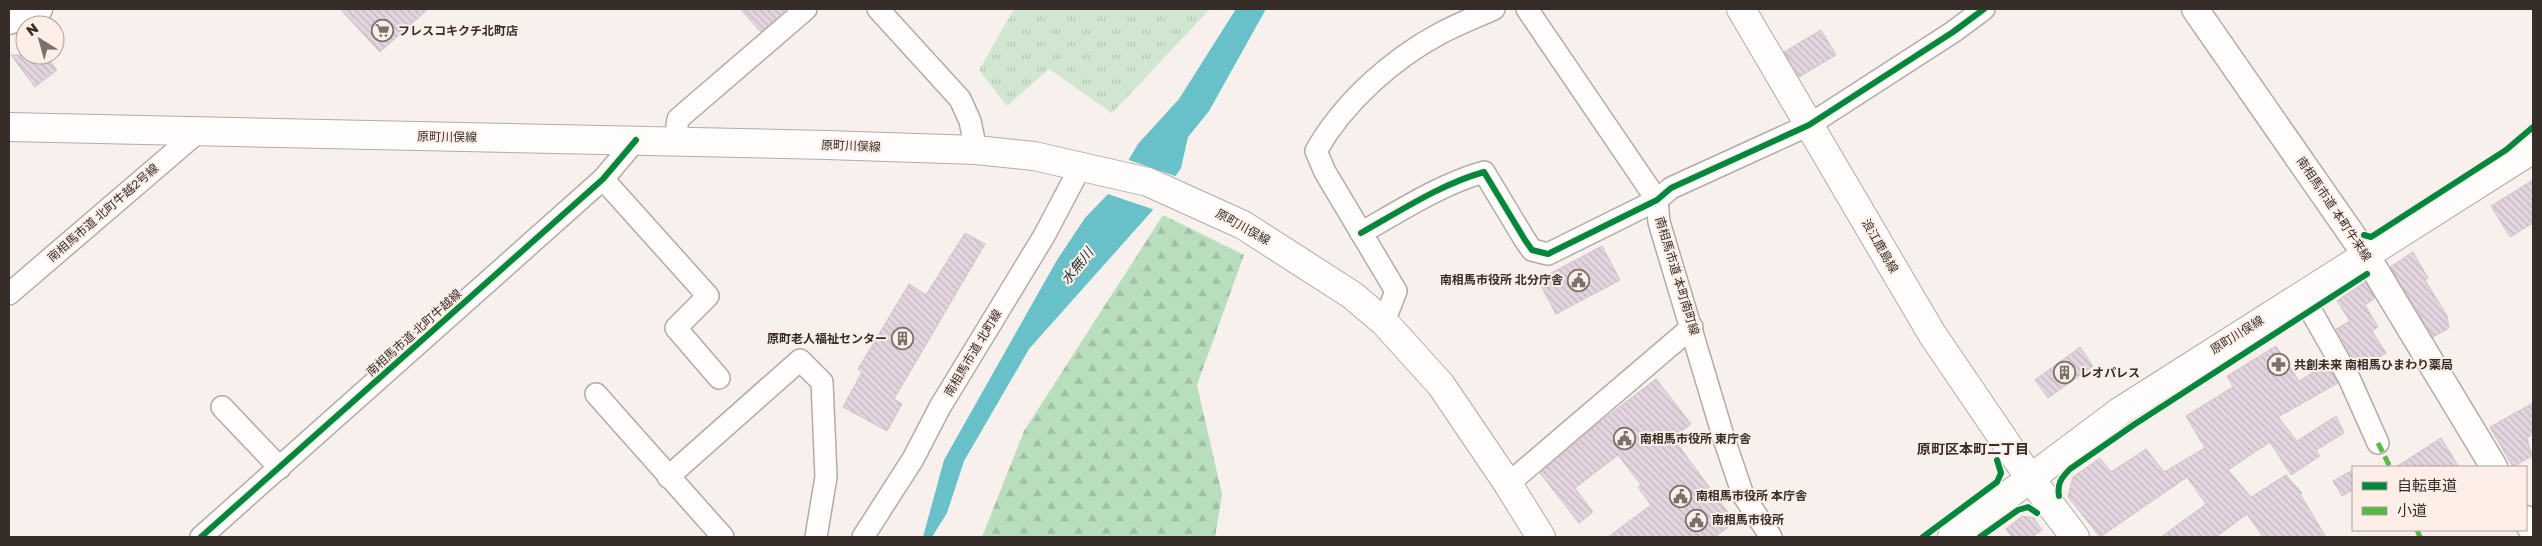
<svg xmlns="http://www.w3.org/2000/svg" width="2542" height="546" font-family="'Golos Text','Noto Sans JP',sans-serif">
<defs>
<pattern id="grass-tufts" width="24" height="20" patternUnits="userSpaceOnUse" patternTransform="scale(1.25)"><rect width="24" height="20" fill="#d1e6d1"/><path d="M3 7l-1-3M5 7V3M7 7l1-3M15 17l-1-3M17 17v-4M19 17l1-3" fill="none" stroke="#b4c6b3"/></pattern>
<pattern id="forest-firs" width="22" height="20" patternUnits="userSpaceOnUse" patternTransform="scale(1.25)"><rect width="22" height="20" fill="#b9debe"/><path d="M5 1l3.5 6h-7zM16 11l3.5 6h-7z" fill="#a0bfa3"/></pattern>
<pattern id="building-back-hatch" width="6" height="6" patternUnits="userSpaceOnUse" patternTransform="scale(1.25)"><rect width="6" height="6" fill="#e4d4df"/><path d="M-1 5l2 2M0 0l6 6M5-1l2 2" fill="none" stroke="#c4b6bf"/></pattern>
</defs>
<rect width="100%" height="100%" fill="#f8f0ec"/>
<polygon fill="url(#grass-tufts)" points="1014,9 1210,9 1112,113 1049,69 1007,106 979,70"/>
<polygon fill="url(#forest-firs)" points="1163,215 1244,255 1197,385 1222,494 1215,537 982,537 1024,431"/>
<polygon fill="#68c0c9" points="1236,9 1266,9 1209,111 1188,137 1181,168 1152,211 1029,349 964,461 947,513 932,537 923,537 944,460 1057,260 1085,218 1109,193 1138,144 1179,99"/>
<polygon fill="#f8f0ec" points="1126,159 1178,177 1155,210 1105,193"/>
<g fill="url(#building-back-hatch)" stroke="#cec7c8">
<polygon points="340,9 428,9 380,52"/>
<polygon points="740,9 786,9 761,32"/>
<polygon points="1821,30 1836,55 1799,77 1784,52"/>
<polygon points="11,55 45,55 57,70 35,87"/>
<polygon points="2533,180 2533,223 2510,237 2491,206"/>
<polygon points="965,233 985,244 894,399 902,404 887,431 843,407 862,372 858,369 909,284 926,295"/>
<polygon points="1602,246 1620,280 1556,314 1538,280"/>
<polygon points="2413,252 2428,278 2425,280 2447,316 2449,328 2433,337 2390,267"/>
<polygon points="2365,282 2375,298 2365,305 2378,327 2372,331 2386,353 2359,370 2336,329 2350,321 2337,301"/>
<polygon points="2276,346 2299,381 2326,364 2338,383 2278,417 2297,441 2336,416 2344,433 2316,450 2320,456 2291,475 2270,442 2228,470 2251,497 2286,475 2302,493 2300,494 2326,537 2263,537 2247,514 2216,537 2161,537 2206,504 2187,477 2100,537 2068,497 2073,477 2100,458 2111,472 2146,449 2164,472 2205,448 2186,416 2233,387 2227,376"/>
<polygon points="2080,347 2093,366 2048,398 2035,380"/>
<polygon points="1656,379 1691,424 1673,438 1735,522 1715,537 1608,537 1651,505 1638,487 1641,485 1618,455 1575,488 1593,512 1579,523 1540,473 1596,425"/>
<polygon points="2533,403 2533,434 2527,438 2532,456 2513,467 2490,427"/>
<polygon points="2441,438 2459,467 2396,467"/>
<polygon points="2353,470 2353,490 2342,496 2333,481"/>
<polygon points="2022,516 2034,518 2042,530 2032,537 2012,537 2006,529"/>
</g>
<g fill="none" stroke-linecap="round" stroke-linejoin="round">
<defs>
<g id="minor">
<polyline points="878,9 960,99 970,121 976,150"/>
<polyline points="1527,9 1657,200 1659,222 1724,439 1743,495 1771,537"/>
<polyline points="675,141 678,119 806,9"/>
<polyline points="603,179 708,296 676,328 719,378"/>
<path d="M1361 233C1400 211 1441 184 1484 172L1525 240 1532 250 1548 254 1657 200 1671 188 1809 125 1953 32 1984 9"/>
<polyline points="9,294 198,132"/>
<polyline points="2302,295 2349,378 2378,443"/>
<path d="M1384 322 1396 291 1325 172 1316 151C1343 103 1392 59 1441 33 1458 24 1476 17 1494 9"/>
<polyline points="596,394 723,537"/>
<polyline points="222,407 280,468"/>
<polyline points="668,477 800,360 822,382 826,477 816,537"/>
<polyline points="1508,484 1692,327"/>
<polyline points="201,537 603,179 636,140"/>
<polyline points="863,537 913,459 940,407 1044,236 1081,166"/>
</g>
<g id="tertiary">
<polyline points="2195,9 2366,255 2494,467"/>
<polyline points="9,21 39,9"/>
<polyline points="2526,519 2533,532"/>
</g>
<polyline id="secondary" points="1741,9 1932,334 2030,478"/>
<g id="primary">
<polyline points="9,127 827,145 976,150 1034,156 1148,182 1243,225 1352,295 1384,322 1441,385 1508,484 1541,537"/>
<polyline points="2030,478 2075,537"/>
<polyline points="1952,537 2119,412 2533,149"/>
</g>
</defs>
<use href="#minor" stroke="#b2aba7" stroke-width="24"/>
<use href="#tertiary" stroke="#b2aba7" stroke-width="29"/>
<use href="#secondary" stroke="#b2aba7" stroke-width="30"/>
<use href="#primary" stroke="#b2aba7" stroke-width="30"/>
<use href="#minor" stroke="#fefdfc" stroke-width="21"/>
<use href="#tertiary" stroke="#fefdfc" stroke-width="26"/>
<use href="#secondary" stroke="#fefdfc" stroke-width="28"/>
<use href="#primary" stroke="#fefdfc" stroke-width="28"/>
<g stroke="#58b947" stroke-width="5" stroke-dasharray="10 5" stroke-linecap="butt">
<polyline points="2378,443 2390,467"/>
<polyline points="2417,530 2420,537"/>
</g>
<defs>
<g id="cycleway">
<path d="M1361 233C1400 211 1441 184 1484 172L1525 240 1532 250 1548 254 1657 200 1671 188 1809 125 1953 32 1984 9"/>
<polyline points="2364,235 2371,237 2506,150 2533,127"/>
<path d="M2059 496C2057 484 2061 478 2070 469L2135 424 2367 274"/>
<polyline points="201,537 603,179 636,140"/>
<polyline points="1923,537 1997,482 2001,473 1997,460"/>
<polyline points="1980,537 2018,510 2028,507 2037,513"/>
</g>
</defs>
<use href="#cycleway" stroke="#fdeee7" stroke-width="9"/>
<use href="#cycleway" stroke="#00873e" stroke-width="6"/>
</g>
<defs>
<symbol id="supermarket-ring" viewBox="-11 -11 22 22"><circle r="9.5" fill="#fdeee7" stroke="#7a716d" stroke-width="1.5"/><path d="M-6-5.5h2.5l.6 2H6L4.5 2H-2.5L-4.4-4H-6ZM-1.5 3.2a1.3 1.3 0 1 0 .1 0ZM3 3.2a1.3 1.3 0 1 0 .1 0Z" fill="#7a716d"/></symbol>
<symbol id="civic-ring" viewBox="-11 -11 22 22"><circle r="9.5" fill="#fdeee7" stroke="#7a716d" stroke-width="1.5"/><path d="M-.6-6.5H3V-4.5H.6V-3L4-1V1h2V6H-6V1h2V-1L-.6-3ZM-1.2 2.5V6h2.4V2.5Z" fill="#7a716d"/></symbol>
<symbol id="building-ring" viewBox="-11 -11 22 22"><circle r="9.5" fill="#fdeee7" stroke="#7a716d" stroke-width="1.5"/><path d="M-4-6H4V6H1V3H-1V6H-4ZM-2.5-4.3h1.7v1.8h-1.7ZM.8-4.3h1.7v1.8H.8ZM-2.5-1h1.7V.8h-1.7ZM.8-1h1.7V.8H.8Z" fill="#7a716d"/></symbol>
<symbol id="pharmacy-ring" viewBox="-11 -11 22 22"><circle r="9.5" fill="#fdeee7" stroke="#7a716d" stroke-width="1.5"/><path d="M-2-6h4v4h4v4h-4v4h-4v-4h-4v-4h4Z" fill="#7a716d"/></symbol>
</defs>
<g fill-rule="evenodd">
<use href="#supermarket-ring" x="370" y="18" width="25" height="25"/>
<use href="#civic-ring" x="1566" y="268" width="25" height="25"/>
<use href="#building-ring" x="890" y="326" width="25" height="25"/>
<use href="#pharmacy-ring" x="2266" y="352" width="25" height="25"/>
<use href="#building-ring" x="2052" y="360" width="25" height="25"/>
<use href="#civic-ring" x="1612" y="426" width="25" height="25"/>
<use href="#civic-ring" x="1668" y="484" width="25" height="25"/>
<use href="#civic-ring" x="1684" y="508" width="25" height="25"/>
</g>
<g text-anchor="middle" stroke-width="4" stroke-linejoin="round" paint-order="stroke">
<g font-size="12" font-weight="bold" fill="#362d29" stroke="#fdeee7" text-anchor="start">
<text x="398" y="35">フレスコキクチ北町店</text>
<text x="1563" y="284" text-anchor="end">南相馬市役所 北分庁舎</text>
<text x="887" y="343" text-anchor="end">原町老人福祉センター</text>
<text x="2294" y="369">共創未来 南相馬ひまわり薬局</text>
<text x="2080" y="377">レオパレス</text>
<text x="1640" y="443">南相馬市役所 東庁舎</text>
<text x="1696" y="500">南相馬市役所 本庁舎</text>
<text x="1712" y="524">南相馬市役所</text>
</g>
<g font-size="12" fill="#362d29" stroke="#fdeee7">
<text transform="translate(447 137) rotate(1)" y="4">原町川俣線</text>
<text transform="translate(851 146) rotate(2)" y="4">原町川俣線</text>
<text transform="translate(2334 209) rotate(56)" y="4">南相馬市道 本町牛来線</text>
<text transform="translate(103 213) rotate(-41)" y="4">南相馬市道 北町牛越2号線</text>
<text transform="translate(1243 227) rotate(29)" y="4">原町川俣線</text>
<text transform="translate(1880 246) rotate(60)" y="4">浪江鹿島線</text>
<text transform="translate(1677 276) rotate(73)" y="4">南相馬市道 本町南町線</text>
<text transform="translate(414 333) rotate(-42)" y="4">南相馬市道 北町牛越線</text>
<text transform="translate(2237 335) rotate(-32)" y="4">原町川俣線</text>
<text transform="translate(973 353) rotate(-59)" y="4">南相馬市道 北町線</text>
</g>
<g font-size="14" font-style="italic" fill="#1b3133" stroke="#fdeee7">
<text transform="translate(1077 266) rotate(-51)" y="5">水無川</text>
</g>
<g font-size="14" font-weight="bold" fill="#362d29" stroke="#fdeee7">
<text x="1973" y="454">原町区本町二丁目</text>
</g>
</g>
<rect width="2542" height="546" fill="none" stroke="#362d29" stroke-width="20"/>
<rect x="2352" y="466" width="175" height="65" fill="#fdeee7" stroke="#ada19b"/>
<rect x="2362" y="482" width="25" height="8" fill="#00873e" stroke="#ada19b"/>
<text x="2397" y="491" font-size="15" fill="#362d29">自転車道</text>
<rect x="2362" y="507" width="25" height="8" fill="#58b947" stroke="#ada19b"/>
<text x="2397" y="516" font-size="15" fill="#362d29">小道</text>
<g transform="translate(40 40) rotate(323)"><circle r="24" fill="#fdeee7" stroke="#ada19b"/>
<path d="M0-4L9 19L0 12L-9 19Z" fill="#7a716d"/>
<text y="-8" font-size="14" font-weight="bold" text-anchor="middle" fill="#362d29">N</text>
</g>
</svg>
